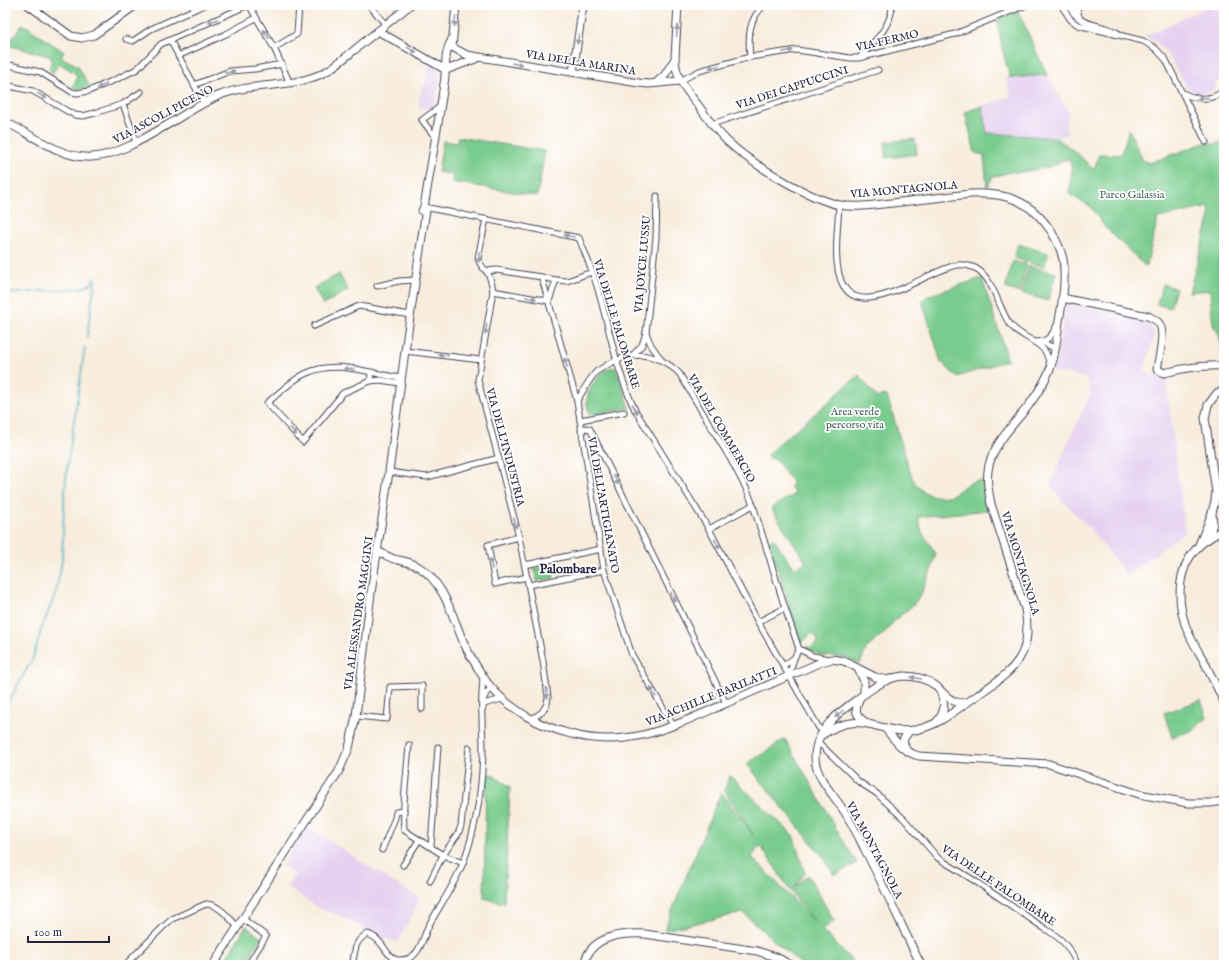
<svg xmlns="http://www.w3.org/2000/svg" width="1229" height="970" font-family="'IM FELL English',serif">
<rect width="100%" height="100%" fill="#fff"/>
<filter id="ink" filterUnits="userSpaceOnUse"><feTurbulence type="fractalNoise" baseFrequency=".025" numOctaves="2"/><feDisplacementMap in="SourceGraphic" scale="8" xChannelSelector="R" yChannelSelector="G"/><feConvolveMatrix kernelMatrix="1 2 1 2 8 2 1 2 1" color-interpolation-filters="sRGB"/></filter>
<filter id="wash" filterUnits="userSpaceOnUse"><feTurbulence type="fractalNoise" baseFrequency=".012" numOctaves="4" result="noise"/><feDisplacementMap in="SourceGraphic" scale="16" xChannelSelector="R" yChannelSelector="G"/><feGaussianBlur stdDeviation="0.9" result="paint"/><feColorMatrix in="noise" values="0 0 0 0 0 0 0 0 0 0 0 0 0 0 0 0 0 1.4 0 .05"/><feComposite in="paint" operator="in"/></filter>
<g filter="url(#wash)">
<rect width="100%" height="100%" fill="#f8eddd"/>
<g fill="#e6d2f0">
<polygon points="1211,5 1221,5 1221,10 1224,17 1224,78 1216,82 1214,90 1206,93 1197,93 1187,88 1167,53 1157,43 1145,36"/>
<polygon points="429,64 441,71 435,105 430,109 418,107 422,86 425,86"/>
<polygon points="1047,75 1069,114 1065,126 1068,133 1057,138 987,133 982,106 1011,96 1005,78"/>
<polygon points="1066,304 1126,314 1143,319 1152,329 1155,335 1143,372 1166,378 1185,532 1127,575 1089,528 1060,498 1050,484 1091,391 1085,378 1052,371 1056,361"/>
<polygon points="307,827 420,899 398,942 382,938 341,916 318,908 287,887 295,874 282,866"/>
</g>
<g fill="#7acc8e" stroke="#4e7764" fill-rule="evenodd">
<polygon points="1018,11 1047,75 1010,78 1002,48 997,19"/>
<polygon points="23,24 64,52 61,57 78,66 90,87 80,90 72,87 77,79 76,74 59,63 53,73 49,70 52,57 7,45"/>
<polygon points="982,106 987,133 1057,138 1078,154 1094,170 1099,154 1121,155 1129,129 1143,161 1150,163 1204,143 1215,144 1224,141 1224,363 1219,334 1213,325 1210,290 1189,292 1210,216 1209,207 1158,218 1146,267 1104,226 1091,207 1069,194 1072,169 1070,160 1066,159 1049,167 1016,173 1013,171 993,177 987,187 984,155 975,153 965,112"/>
<polygon points="458,137 545,151 537,196 452,182 453,174 438,172 443,141 457,143"/>
<polygon points="915,139 917,154 886,158 885,142"/>
<polygon points="1018,244 1048,253 1044,267 1014,258"/>
<polygon points="1013,261 1027,265 1019,293 1005,288"/>
<polygon points="1029,266 1056,273 1048,301 1021,293"/>
<polygon points="339,274 348,290 323,305 314,288"/>
<polygon points="982,278 1008,360 957,377 941,362 922,300 930,295"/>
<polygon points="1163,284 1176,288 1170,308 1157,304"/>
<path d="M614 367 616 369 630 408 590 415C589 411 587 407 587 403 586 390 600 370 614 367Z"/>
<path d="M859 375 877 398 882 395 887 396 911 475C918 493 935 501 954 494 960 491 964 485 970 483 973 481 979 481 982 481L989 510 918 517 922 532 936 554 932 568 920 596 913 605 895 620 886 631 866 649 860 664 843 657 822 656 805 648 807 646 810 648 818 643 817 637 812 633 802 642H800L769 541 774 539 794 569 806 562 771 508 795 494 791 488 792 481C784 475 780 458 769 458L767 456 783 440 810 418Z"/>
<polygon points="548,566 549,572 552,571 554,578 537,581 534,569"/>
<polygon points="1201,700 1207,718 1191,731 1172,737 1164,713"/>
<polygon points="785,739 845,844 857,863 834,875 824,858 747,764"/>
<polygon points="491,774 510,787 504,903 484,898 486,775"/>
<path d="M730 776 793 835 805 873 793 889 808 875 834 921 822 930 856 965H802L743 913 664 930 721 792 754 836 724 790ZM760 845 791 892 815 922 752 857Z"/>
<polygon points="246,926 262,938 244,965 222,965"/>
</g>
<g fill="none" stroke-linecap="round" stroke-linejoin="round">
<g stroke="#46acc5" stroke-width="1.5">
<polyline points="5,294 82,288 91,284 95,277"/>
<polyline points="87,337 95,280"/>
<polyline points="5,708 33,658 42,627 56,593 62,561 64,502 67,468 85,347"/>
</g>
</g>
</g>
<g filter="url(#ink)">
<g fill="none" stroke-linecap="round" stroke-linejoin="round">
<defs>
<g id="street">
<polyline points="249,5 274,48 288,79"/>
<polyline points="369,5 386,25"/>
<polyline points="1061,5 1071,20 1078,25 1143,41 1155,48 1166,60 1206,142"/>
<path d="M1069 5C1078 29 1104 22 1121 35"/>
<polyline points="1079,5 1077,10 1080,19"/>
<polyline points="126,39 133,41 151,29 204,5"/>
<polyline points="170,40 204,103"/>
<polyline points="274,48 297,34 299,5"/>
<polyline points="178,56 226,34 256,18"/>
<path d="M750 57C748 38 748 18 765 5"/>
<path d="M860 57C873 43 892 26 892 5"/>
<polyline points="5,64 40,72 72,92 77,93 89,91 119,78 137,69 161,44 248,5"/>
<polyline points="5,79 8,65"/>
<polyline points="680,81 699,71 750,57 797,50 850,58 859,58 955,34 1026,5"/>
<polyline points="5,85 33,91 67,111 75,115 83,116 95,113 123,104 141,92"/>
<polyline points="194,85 230,71 255,69 282,64"/>
<path d="M1183 93C1196 100 1213 101 1224 90"/>
<polyline points="123,104 136,142"/>
<polyline points="712,124 878,70"/>
<polyline points="436,138 422,120 441,106"/>
<path d="M839 205C838 225 834 255 839 274 852 331 926 270 957 265 964 264 971 266 977 269 993 279 999 308 1009 323 1018 336 1033 338 1043 349 1048 353 1049 362 1050 368"/>
<path d="M424 207 579 238C586 256 594 274 599 293 610 332 617 373 635 410L709 529 758 622 819 728"/>
<path d="M486 219 478 258C480 266 482 266 487 272 491 278 492 284 493 291L478 380 519 537 543 661 548 697 547 704 542 712 532 719"/>
<polyline points="486,271 497,270 541,277 543,282 577,401 604,570 632,655 673,725"/>
<polyline points="541,277 556,280"/>
<polyline points="377,286 399,281 416,280"/>
<polyline points="493,291 549,301 556,280 567,281 592,272"/>
<polyline points="314,326 359,306 410,315"/>
<polyline points="646,333 651,345 661,359"/>
<path d="M1034 342C1048 342 1051 337 1057 325"/>
<polyline points="1042,342 1056,349"/>
<polyline points="405,351 481,360"/>
<polyline points="633,355 642,345 646,333 656,238 657,196"/>
<polyline points="371,372 370,381 380,380 400,383"/>
<path d="M370 381 343 393 303 442 267 403C278 394 294 378 307 373 336 359 371 374 401 378"/>
<path d="M577 401C583 391 588 381 596 372 600 369 604 367 609 364 634 350 658 353 679 373L731 460 747 490 753 505 785 608 799 649 794 658 789 676"/>
<polyline points="580,420 624,412"/>
<polyline points="581,431 585,428 590,429 726,703"/>
<polyline points="389,472 427,477 499,458"/>
<polyline points="709,529 753,505"/>
<polyline points="519,537 488,545 495,584 527,577"/>
<polyline points="525,565 601,549"/>
<polyline points="529,585 604,570"/>
<polyline points="758,622 785,608"/>
<polyline points="799,649 813,656 829,659"/>
<polyline points="783,666 794,658"/>
<polyline points="483,701 486,693 492,688"/>
<polyline points="483,708 484,704 502,699"/>
<polyline points="356,716 387,719 390,687 422,686 422,709"/>
<path d="M818 742 859 782 876 793 904 819 938 858 975 881 1044 928C1064 940 1067 945 1078 965"/>
<path d="M409 745C407 773 402 802 404 830L443 855 463 863"/>
<polyline points="431,846 438,747"/>
<polyline points="382,850 395,818 396,812 404,811"/>
<polyline points="403,865 419,840"/>
<polyline points="430,881 443,855 458,834 461,826 469,748"/>
<polyline points="243,919 266,936 248,965"/>
<path d="M125 965 163 927 172 919 206 904C219 904 229 918 238 927"/>
<path d="M352 965C356 951 353 942 367 934 385 938 386 962 401 960 421 959 422 938 429 925 441 904 454 885 463 863 477 827 482 788 483 750 483 739 482 728 482 717 481 703 482 690 483 677"/>
</g>
<g id="secondary">
<polyline points="28,5 71,36 82,38 94,35 136,5"/>
<polyline points="456,5 452,47 467,55 639,83 649,84 680,81"/>
<path d="M678 5 675 58C676 80 685 88 698 105 707 118 716 130 727 141 750 163 809 199 840 205 857 208 875 205 892 203 918 200 944 197 970 194 1006 192 1030 200 1051 231 1058 243 1064 255 1064 270 1065 287 1062 305 1059 321 1057 337 1056 354 1050 369 1045 382 1037 394 1029 405 1016 422 998 439 991 459 985 474 988 489 991 504L1025 609C1028 626 1029 644 1019 659 1009 675 992 684 978 695 958 708 939 726 915 730 877 736 862 707 822 735"/>
<polyline points="378,31 446,70"/>
<polyline points="446,70 478,58"/>
<polyline points="573,72 583,5"/>
<polyline points="657,82 664,76 675,59"/>
<path d="M5 122C30 133 58 156 85 157 125 160 181 112 218 96 253 81 293 90 327 71 338 64 348 55 358 47 375 33 393 19 410 5"/>
<path d="M422 211 424 207C431 166 438 125 444 84 447 67 443 54 452 39"/>
<path d="M1062 298 1148 316C1152 318 1158 320 1160 325 1165 334 1159 358 1157 369L1164 373C1184 368 1203 365 1224 366"/>
<path d="M1224 529C1215 535 1206 539 1198 547 1175 570 1176 608 1190 636 1194 645 1200 654 1205 663 1211 676 1218 689 1224 702"/>
<polyline points="1209,537 1213,523 1212,514"/>
<path d="M1199 545C1206 527 1215 511 1216 492L1205 418 1208 405 1217 393 1224 390"/>
<path d="M377 551C382 553 388 557 394 559 402 561 411 562 419 567 444 583 452 615 463 641 468 653 475 664 482 675 493 693 509 705 526 716 540 724 555 730 571 734 629 750 675 725 727 703 758 689 790 676 821 662L832 659 844 661 875 677 887 680"/>
<polyline points="858,669 864,681 864,694"/>
<path d="M860 697C854 710 855 716 867 723"/>
<path d="M938 720C946 711 944 703 941 693"/>
<path d="M885 728C895 741 903 752 919 756L1049 764 1139 794 1188 803H1210L1224 801"/>
<polyline points="906,750 903,740 909,731"/>
<polyline points="213,965 282,858 339,771 349,748 356,716 371,593 389,472 405,351 425,216 426,211 424,207"/>
<path d="M584 965C590 936 620 933 645 934L757 951 776 957 791 965"/>
<path d="M921 965C902 927 885 888 865 850 858 836 851 821 842 808 832 793 815 776 815 757 815 730 839 712 859 698 873 688 886 677 904 676 915 676 927 679 936 686 942 691 946 698 954 701 958 703 962 703 966 703"/>
</g>
</defs>
<use href="#street" stroke="#424053" stroke-width="7"/>
<use href="#secondary" stroke="#424053" stroke-width="9"/>
<use href="#street" stroke="#fff" stroke-width="5"/>
<use href="#secondary" stroke="#fff" stroke-width="7"/>
</g>
<defs><path id="oneway-solid" d="M-6-.8H1V-3.2L6.5 0L1 3.2V.8H-6Z"/></defs>
<g fill="#9c9ca7">
<use href="#oneway-solid" transform="translate(213 21) rotate(157)"/>
<use href="#oneway-solid" transform="translate(455 21) rotate(97)"/>
<use href="#oneway-solid" transform="translate(677 31) rotate(-86)"/>
<use href="#oneway-solid" transform="translate(266 34) rotate(-122)"/>
<use href="#oneway-solid" transform="translate(578 39) rotate(99)"/>
<use href="#oneway-solid" transform="translate(412 50) rotate(30)"/>
<use href="#oneway-solid" transform="translate(788 51) rotate(-9)"/>
<use href="#oneway-solid" transform="translate(517 64) rotate(9)"/>
<use href="#oneway-solid" transform="translate(714 67) rotate(166)"/>
<use href="#oneway-solid" transform="translate(230 72) rotate(-13)"/>
<use href="#oneway-solid" transform="translate(102 86) rotate(156)"/>
<use href="#oneway-solid" transform="translate(42 96) rotate(31)"/>
<use href="#oneway-solid" transform="translate(1203 98) rotate(176)"/>
<use href="#oneway-solid" transform="translate(569 236) rotate(-168)"/>
<use href="#oneway-solid" transform="translate(479 257) rotate(92)"/>
<use href="#oneway-solid" transform="translate(531 298) rotate(10)"/>
<use href="#oneway-solid" transform="translate(486 329) rotate(100)"/>
<use href="#oneway-solid" transform="translate(443 355) rotate(-173)"/>
<use href="#oneway-solid" transform="translate(566 363) rotate(-106)"/>
<use href="#oneway-solid" transform="translate(349 369) rotate(-174)"/>
<use href="#oneway-solid" transform="translate(635 409) rotate(61)"/>
<use href="#oneway-solid" transform="translate(293 431) rotate(48)"/>
<use href="#oneway-solid" transform="translate(616 480) rotate(64)"/>
<use href="#oneway-solid" transform="translate(515 523) rotate(76)"/>
<use href="#oneway-solid" transform="translate(717 544) rotate(62)"/>
<use href="#oneway-solid" transform="translate(491 564) rotate(-101)"/>
<use href="#oneway-solid" transform="translate(673 597) rotate(64)"/>
<use href="#oneway-solid" transform="translate(916 678) rotate(-169)"/>
<use href="#oneway-solid" transform="translate(653 692) rotate(-121)"/>
<use href="#oneway-solid" transform="translate(547 693) rotate(84)"/>
<use href="#oneway-solid" transform="translate(839 714) rotate(138)"/>
</g>
</g>
<g text-anchor="middle" stroke-width="3.5" stroke-linejoin="round" paint-order="stroke">
<g font-size="11" fill="#22223b" stroke="#fff">
<text transform="translate(887 40) rotate(-13)" y="4">VIA FERMO</text>
<text transform="translate(581 62) rotate(9)" y="4">VIA DELLA MARINA</text>
<text transform="translate(792 87) rotate(-18)" y="4">VIA DEI CAPPUCCINI</text>
<text transform="translate(163 114) rotate(-28)" y="4">VIA ASCOLI PICENO</text>
<text transform="translate(904 189) rotate(-5)" y="4">VIA MONTAGNOLA</text>
<text transform="translate(642 264) rotate(-85)" y="4">VIA JOYCE LUSSU</text>
<text transform="translate(617 324) rotate(73)" y="4">VIA DELLE PALOMBARE</text>
<text transform="translate(722 428) rotate(60)" y="4">VIA DEL COMMERCIO</text>
<text transform="translate(506 447) rotate(75)" y="4">VIA DELL'INDUSTRIA</text>
<text transform="translate(604 505) rotate(80)" y="4">VIA DELL'ARTIGIANATO</text>
<text transform="translate(1021 563) rotate(73)" y="4">VIA MONTAGNOLA</text>
<text transform="translate(358 613) rotate(-82)" y="4">VIA ALESSANDRO MAGGINI</text>
<text transform="translate(711 696) rotate(-22)" y="4">VIA ACHILLE BARILATTI</text>
<text transform="translate(875 850) rotate(62)" y="4">VIA MONTAGNOLA</text>
<text transform="translate(999 885) rotate(34)" y="4">VIA DELLE PALOMBARE</text>
</g>
<g font-size="11" fill="#415e58" stroke="#fff">
<text x="1132" y="198">Parco Galassia</text>
<text x="855" y="415">Area verde<tspan x="855" dy="13">percorso vita</tspan></text>
</g>
<g font-size="13" font-weight="bold" fill="#22223b" stroke="#fff">
<text x="568" y="573">Palombare</text>
</g>
</g>
<rect width="1229" height="970" fill="none" stroke="#fff" stroke-width="20"/>
<path d="M28 936v6h81v-6" fill="none" stroke="#22223b" stroke-width="2"/>
<text x="34" y="936" font-size="12" fill="#22223b" stroke="#ffffff" stroke-width="3" paint-order="stroke">100 m</text>
</svg>
